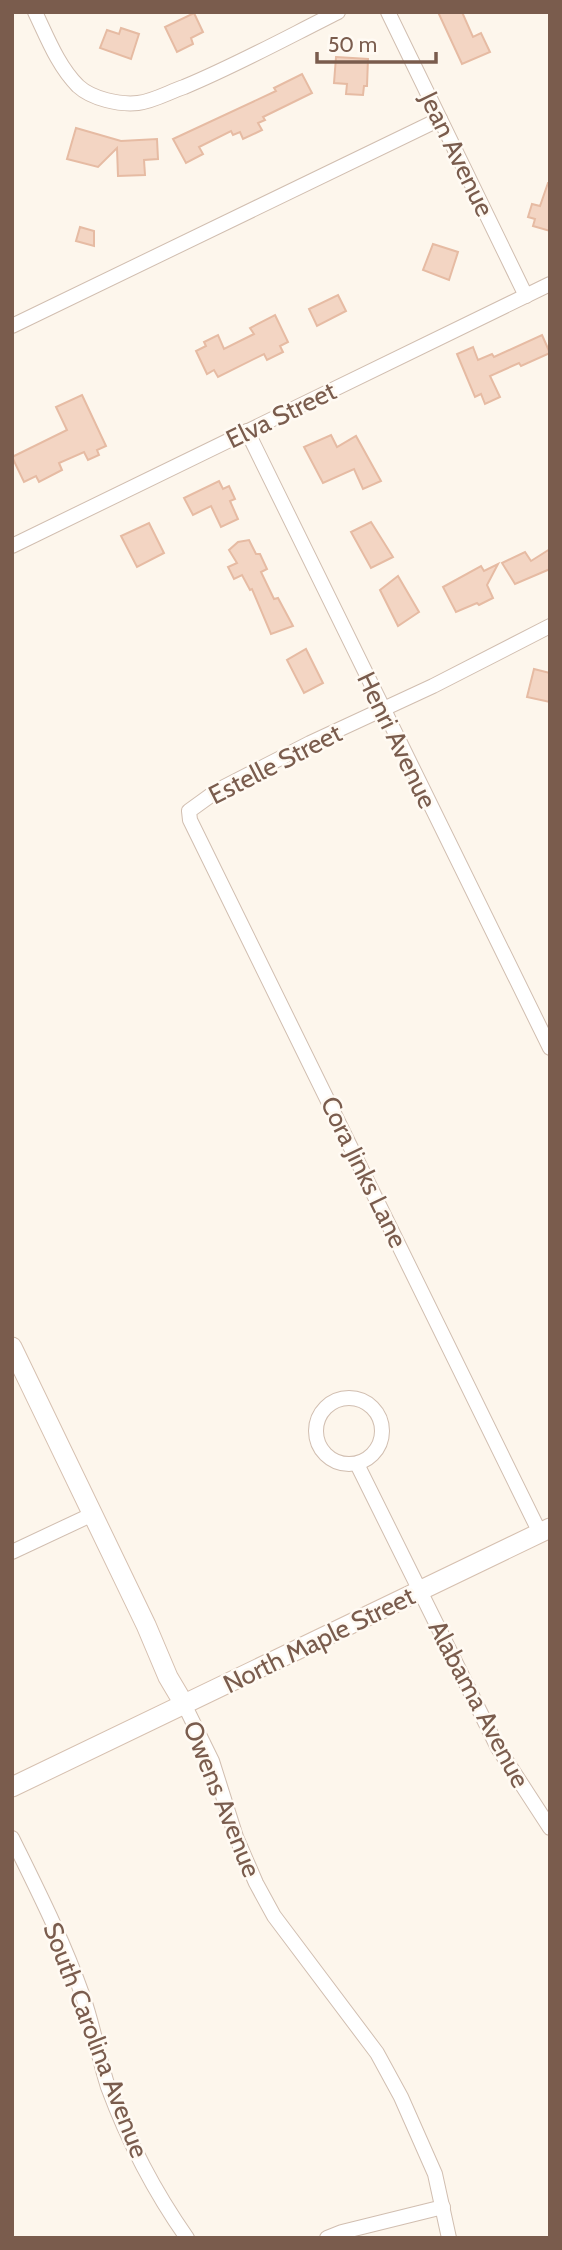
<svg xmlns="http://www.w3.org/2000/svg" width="562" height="2250" font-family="Cabin,sans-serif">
<rect width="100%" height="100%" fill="#fdf6ec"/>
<g fill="#f3d5c3" stroke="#e6bba3" stroke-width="2">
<polygon points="438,12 462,12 473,37 481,33 490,52 462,64"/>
<polygon points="194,13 203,32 191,38 193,44 177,52 165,27"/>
<polygon points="121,28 139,34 131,59 100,48 107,30 119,34"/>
<polygon points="336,57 368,59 367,86 364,86 363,95 346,94 347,84 334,83"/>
<polygon points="302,74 312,93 263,117 265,120 258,123 262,130 243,139 240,132 233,135 231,131 199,147 203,154 186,163 173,139 276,91 274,88"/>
<polygon points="76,128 121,141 157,139 158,159 144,160 145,175 118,176 117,148 98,167 67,159"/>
<polygon points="548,183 550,183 550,231 533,226 535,219 528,217 532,204 540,206"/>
<polygon points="80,227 94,231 94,246 76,241"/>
<polygon points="433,244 458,252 449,280 423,270"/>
<polygon points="338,295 346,311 317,326 309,309"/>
<polygon points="275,315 288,342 280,346 283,352 267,360 264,354 218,377 214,370 207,374 196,351 206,346 204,342 218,335 224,349 254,334 250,328"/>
<polygon points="542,335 550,353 521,366 519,363 490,376 500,397 485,404 481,394 475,397 457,354 473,347 478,360 492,354 494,357"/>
<polygon points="82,395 106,446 97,450 99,455 88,460 84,452 59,463 62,470 39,482 36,476 24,482 12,457 67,430 56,407"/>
<polygon points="331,435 337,447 356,436 381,481 363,489 354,469 323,483 304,447"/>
<polygon points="219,481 223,489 229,486 235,499 230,501 238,519 221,527 211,506 193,515 184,498"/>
<polygon points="371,522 393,557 371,568 351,532"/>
<polygon points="149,523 164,553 137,567 121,536"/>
<polygon points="249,540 256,554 260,554 267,569 261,572 274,599 278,598 293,626 271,634 252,589 250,590 242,575 234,579 228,567 237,563 229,550 238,542"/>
<polygon points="550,549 550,569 515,584 502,563 525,552 531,561"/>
<polygon points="498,564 487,585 493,598 479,605 477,603 456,612 443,587 481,566 484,571"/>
<polygon points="398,576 419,612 398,626 380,590"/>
<polygon points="306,649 323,683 304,693 287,660"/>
<polygon points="534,669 550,673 550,702 527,697"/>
</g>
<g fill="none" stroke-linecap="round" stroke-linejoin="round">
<defs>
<g id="street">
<path d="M35 12C47 37 58 66 78 86 92 99 120 105 138 103 154 101 169 92 184 87 237 65 286 38 338 12"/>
<polyline points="388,12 526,296"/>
<polyline points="12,326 440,119"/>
<polyline points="247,431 550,1048"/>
<polyline points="12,546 550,284"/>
<circle cx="349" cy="1431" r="33"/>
<polyline points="357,1464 498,1748 550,1828"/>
<polyline points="540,1533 190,820 189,811 218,790 310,743 433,686 550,626"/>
<polyline points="12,1552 93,1514"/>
<polyline points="184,1704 212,1761 236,1837 256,1883 274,1916 377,2053 401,2097 435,2174 449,2238"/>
<path d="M12 1838C37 1889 63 1940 82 1994 93 2024 98 2056 108 2087 128 2141 154 2191 187 2238"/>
<polyline points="327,2238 342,2232 443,2207"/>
</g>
<g id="secondary">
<polyline points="12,1347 146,1625 168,1677 184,1704"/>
<polyline points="12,1787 550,1528"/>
</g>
</defs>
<use href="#street" stroke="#d1beb0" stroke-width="16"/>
<use href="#secondary" stroke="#d6c0b0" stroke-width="21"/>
<use href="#street" stroke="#fff" stroke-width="14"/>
<use href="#secondary" stroke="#fff" stroke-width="19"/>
</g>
<g text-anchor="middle" stroke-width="5" stroke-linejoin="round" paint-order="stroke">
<g font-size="26" fill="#7a5c4d" stroke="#fffaf3">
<text transform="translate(457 154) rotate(64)" y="9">Jean Avenue</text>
<text transform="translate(281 415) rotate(-26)" y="9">Elva Street</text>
<text transform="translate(397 740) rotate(64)" y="9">Henri Avenue</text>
<text transform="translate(275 764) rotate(-27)" y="9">Estelle Street</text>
<text transform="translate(364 1172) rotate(64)" y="9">Cora Jinks Lane</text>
<text transform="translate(319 1640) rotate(-26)" y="9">North Maple Street</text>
<text transform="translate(479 1704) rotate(62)" y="9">Alabama Avenue</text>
<text transform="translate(222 1799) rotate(68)" y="9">Owens Avenue</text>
<text transform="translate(96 2040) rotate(69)" y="9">South Carolina Avenue</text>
</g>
</g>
<rect width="562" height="2250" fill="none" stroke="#7a5c4d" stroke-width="28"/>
<path d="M317 52v10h119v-10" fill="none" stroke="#7a5c4d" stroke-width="3.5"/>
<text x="328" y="52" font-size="21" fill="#7a5c4d" stroke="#fffaf3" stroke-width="5" paint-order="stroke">50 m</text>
</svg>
